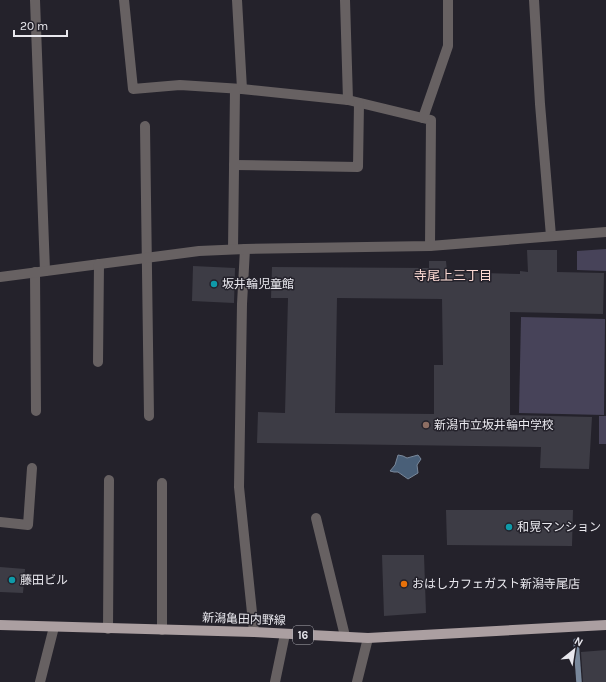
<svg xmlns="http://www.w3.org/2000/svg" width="606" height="682" font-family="Karla,'Noto Sans JP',sans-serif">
<rect width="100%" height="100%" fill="#24222b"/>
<g fill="#474359">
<polygon points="606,249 606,271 577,270 577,251"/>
<polygon points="521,317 605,319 604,415 519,413"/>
<polygon points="606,407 606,444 599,444 599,416 606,416"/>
</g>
<polygon fill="#495f78" stroke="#79889b" points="398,455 403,456 407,458 418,455 421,459 417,465 418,473 408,479 398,472 394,472 390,471 395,465"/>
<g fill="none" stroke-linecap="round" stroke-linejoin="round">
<polyline stroke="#79889b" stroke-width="5.5" points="576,641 579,682"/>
</g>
<g fill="#3d3c45" fill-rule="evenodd">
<path d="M527 250H557V272L604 273 603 314 510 312V415L592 417 589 469 540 468 541 447 257 443 258 412 285 413 288 298H271L272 267 429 268V261H446L447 272 520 274V271L528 272ZM337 298 442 299 443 365H434V414L335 413Z"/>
<polygon points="193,266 235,268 234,303 192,301"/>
<polygon points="446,510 573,510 572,546 447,545"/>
<polygon points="382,555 424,555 426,613 384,616"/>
<polygon points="0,567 25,569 23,593 0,592"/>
<polygon points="606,650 606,682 583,682 581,652"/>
</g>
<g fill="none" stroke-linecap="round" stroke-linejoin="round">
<g stroke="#676162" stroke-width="10">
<polyline points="35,0 45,271"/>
<polyline points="124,0 133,89 180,85 242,89 348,100 431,120 430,246"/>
<polyline points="237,0 242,89"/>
<polyline points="345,0 348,100"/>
<polyline points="534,0 540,104 551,236"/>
<polyline points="423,118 448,46 448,0"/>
<polyline points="145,126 149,416"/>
<polyline points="234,165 358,167 359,103"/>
<polyline points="233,249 235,89"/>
<polyline points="245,249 242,304 239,487 254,632"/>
<polyline points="35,272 36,411"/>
<polyline points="0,277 199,251 245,249 430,246 606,232"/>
<polyline points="98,362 99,264"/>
<polyline points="316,518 345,636"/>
<polyline points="0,522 28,525 32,468"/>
<polyline points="108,629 109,480"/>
<polyline points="162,630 162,483"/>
<polyline points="40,682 54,627"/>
<polyline points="275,682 285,634"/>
<polyline points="357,682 368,638"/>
</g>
<polyline stroke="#ab9fa1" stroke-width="10" points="0,625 254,632 368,638 606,625"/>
</g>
<g fill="#0f9aa8" stroke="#24222b" stroke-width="1.5">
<circle cx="214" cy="284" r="4"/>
<circle cx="509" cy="527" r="4"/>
<circle cx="12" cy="580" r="4"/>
</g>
<circle fill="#8d6e63" stroke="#24222b" stroke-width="1.5" cx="426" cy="425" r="4"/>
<circle fill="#e8710a" stroke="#24222b" stroke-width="1.5" cx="404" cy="584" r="4"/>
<g text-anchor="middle" stroke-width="3" stroke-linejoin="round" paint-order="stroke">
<rect fill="#24222b" stroke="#aeadb4" stroke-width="1" x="293" y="626" width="20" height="18" rx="3"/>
<g font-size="11" font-weight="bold" fill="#e9e8ee">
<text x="303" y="639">16</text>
</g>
<g font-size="12" fill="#e9e8ee" stroke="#24222b" text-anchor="start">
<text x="222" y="288">坂井輪児童館</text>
<text x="434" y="429">新潟市立坂井輪中学校</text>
<text x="517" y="531">和晃マンション</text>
<text x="20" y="584">藤田ビル</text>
<text x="412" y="588">おはしカフェガスト新潟寺尾店</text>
</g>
<g font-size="12" fill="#e9e8ee" stroke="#24222b">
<text transform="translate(244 619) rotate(2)" y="4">新潟亀田内野線</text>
</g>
<g font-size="13" fill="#fcd9d3" stroke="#24222b">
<text x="453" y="280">寺尾上三丁目</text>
</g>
</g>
<g transform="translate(574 650) rotate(30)" stroke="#24222b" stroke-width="3" paint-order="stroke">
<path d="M0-3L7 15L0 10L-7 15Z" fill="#e9e8ee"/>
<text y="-6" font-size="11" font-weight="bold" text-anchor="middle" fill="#e9e8ee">N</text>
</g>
<path d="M14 30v6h53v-6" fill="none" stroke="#e9e8ee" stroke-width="2"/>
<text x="20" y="30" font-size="12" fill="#e9e8ee" stroke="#24222b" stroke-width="3" paint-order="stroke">20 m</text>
</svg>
